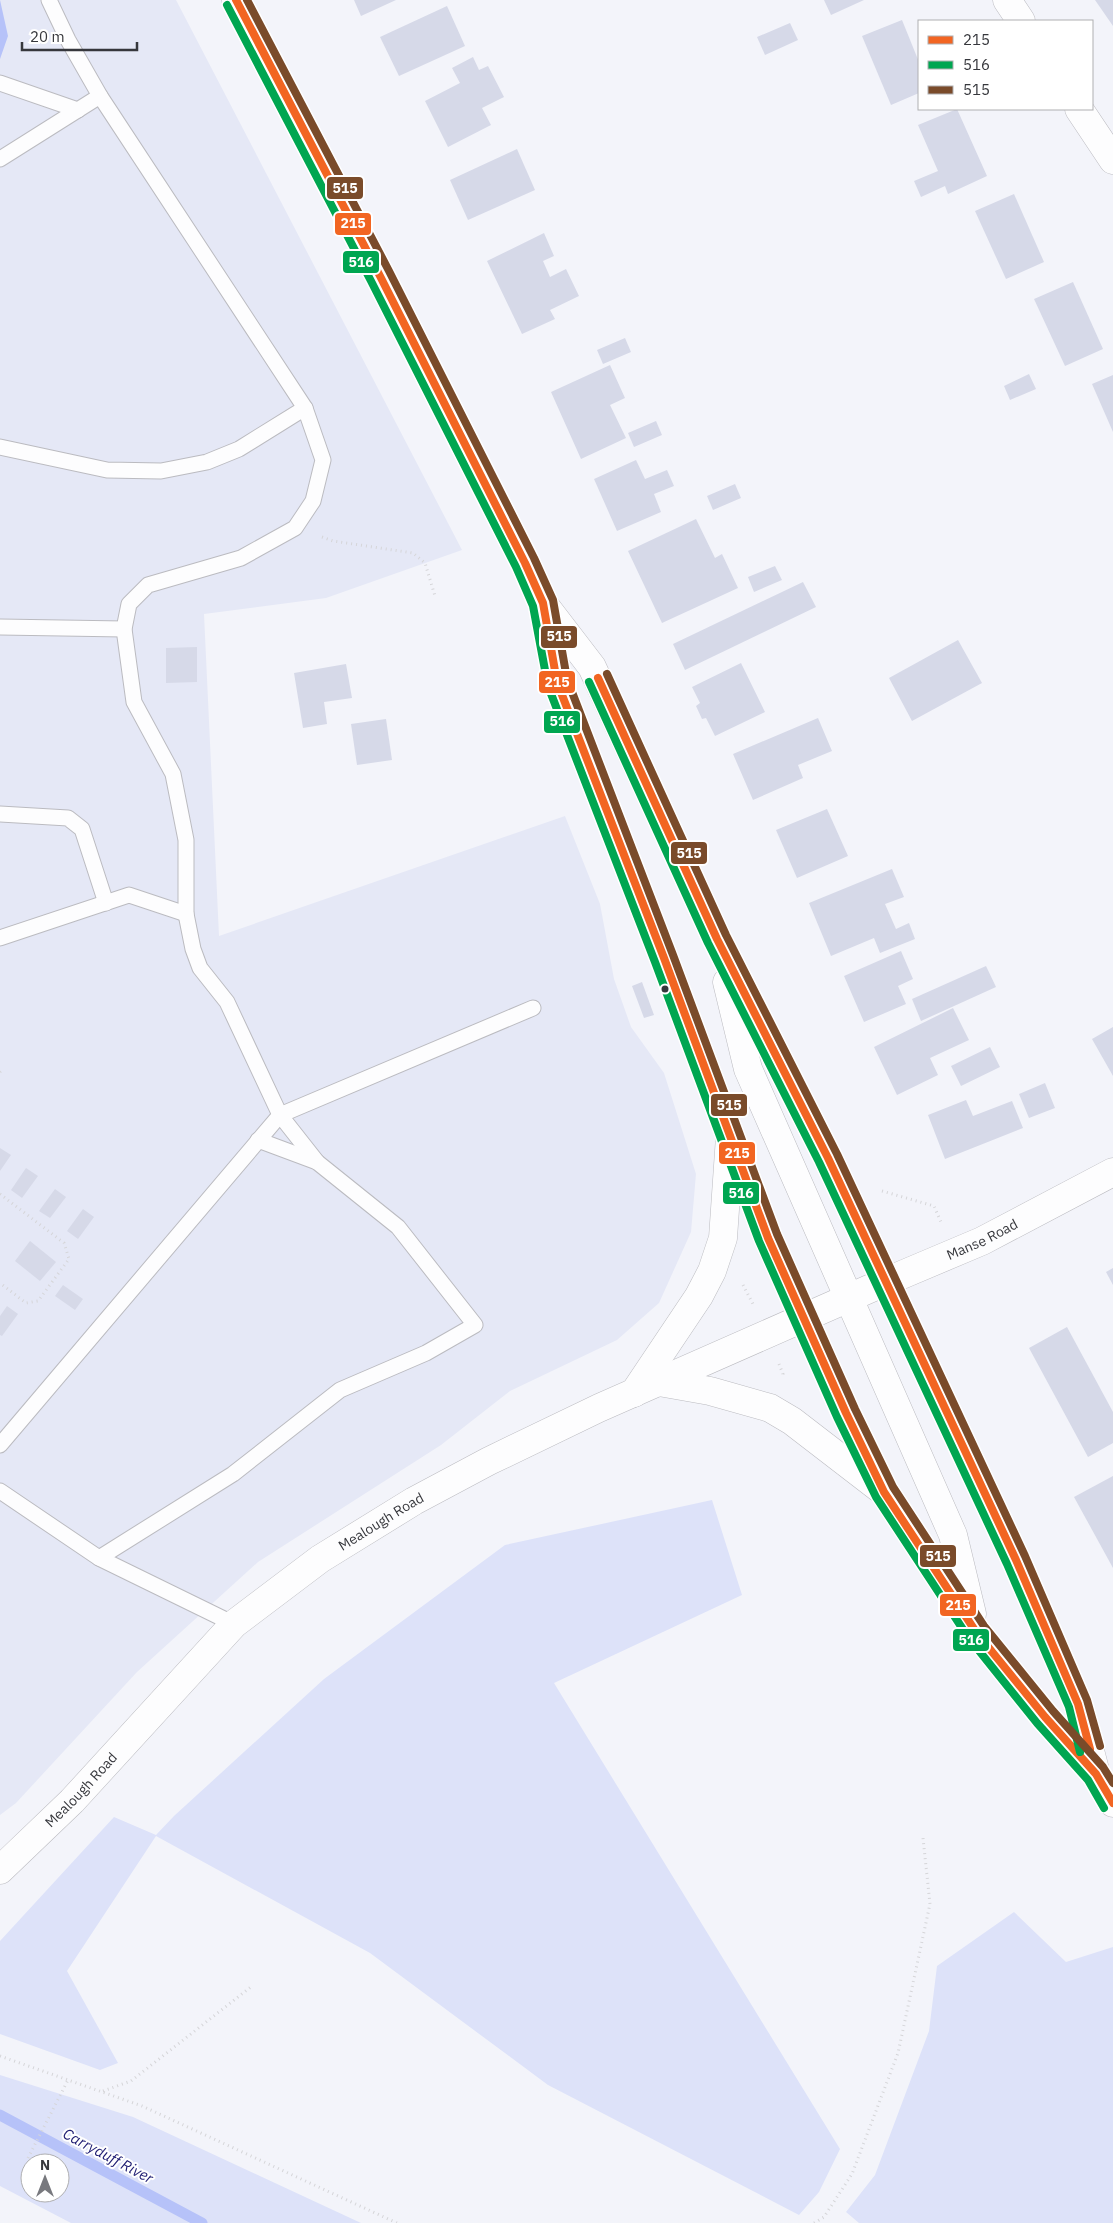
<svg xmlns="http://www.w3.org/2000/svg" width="1113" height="2223" font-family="'IBM Plex Sans',sans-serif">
<rect width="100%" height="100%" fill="#f3f4fa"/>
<polygon fill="#e5e8f6" points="0,0 176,0 462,550 326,598 204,614 219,936 565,816 600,904 614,979 631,1027 664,1073 696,1174 691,1232 659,1303 617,1340 510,1391 441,1445 258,1562 137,1672 16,1803 0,1815"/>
<g fill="#dde2f9" fill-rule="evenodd">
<polygon points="712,1500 742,1595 554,1683 840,2149 819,2192 799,2215 548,2085 370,1953 156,1836 67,1971 118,2063 100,2070 0,2034 0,1941 114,1817 156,1835 174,1816 324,1679 505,1545"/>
<polygon points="1014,1912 1066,1962 1113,1947 1113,2223 859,2223 846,2212 875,2175 929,2031 937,1966"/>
<path d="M0 2075 133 2117 361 2223H71L0 2186ZM30 2163H60V2193H30Z"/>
</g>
<polygon fill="#b6c2f9" points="0,0 8,36 0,59"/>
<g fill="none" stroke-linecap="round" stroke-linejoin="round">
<polyline stroke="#b6c2f9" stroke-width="11" points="0,2115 202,2223"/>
</g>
<g fill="#d6d9e8">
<polygon points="354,0 396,0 361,16"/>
<polygon points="824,0 864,0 831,15"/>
<polygon points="1095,0 1113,0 1113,26"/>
<polygon points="447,6 465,46 399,76 380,37"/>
<polygon points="902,20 919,62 919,93 891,105 862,36"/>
<polygon points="790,23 798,40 765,55 757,37"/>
<polygon points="473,57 479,70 488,66 504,97 482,108 491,125 448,147 425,101 460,83 452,68"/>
<polygon points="957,109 987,176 948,194 945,186 921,197 914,181 938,171 918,125"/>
<polygon points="517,149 535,190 468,220 450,180"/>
<polygon points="1014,194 1044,262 1006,279 975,211"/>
<polygon points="544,233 554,256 543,261 550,277 566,269 579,296 550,310 555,319 522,334 487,261"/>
<polygon points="1073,282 1103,349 1065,366 1034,299"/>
<polygon points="625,338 631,352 603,364 597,350"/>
<polygon points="610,365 625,398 610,405 626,438 581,459 551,392"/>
<polygon points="1029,374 1036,389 1010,400 1004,386"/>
<polygon points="1113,375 1113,432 1092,384"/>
<polygon points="656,421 662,435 634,447 628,433"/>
<polygon points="636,460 645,479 667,470 674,486 654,494 661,512 617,531 594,479"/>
<polygon points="735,484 741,498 713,510 707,496"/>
<polygon points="696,519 715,558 722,554 738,588 662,623 628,551"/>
<polygon points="775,566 782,580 754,592 748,577"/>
<polygon points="803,582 816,607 685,670 673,644"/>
<polygon points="958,640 982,683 912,721 889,678"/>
<polygon points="197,647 197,682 166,683 166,648"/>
<polygon points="741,663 765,712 715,736 706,718 702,719 696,706 700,703 692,687"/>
<polygon points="346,664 352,698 324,702 327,724 303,728 294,673"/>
<polygon points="818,718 832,751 798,765 803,778 753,800 733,754"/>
<polygon points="386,719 392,760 357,765 351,724"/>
<polygon points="827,809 848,856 797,878 776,830"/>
<polygon points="892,869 904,897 885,904 896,929 909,923 915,939 880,953 874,938 831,956 809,903"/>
<polygon points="901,951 913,979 898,986 906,1004 864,1022 844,976"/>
<polygon points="986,966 996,987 921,1021 912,999"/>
<polygon points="642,982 654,1015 644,1018 632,986"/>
<polygon points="953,1008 969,1040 930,1058 938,1075 897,1095 874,1047"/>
<polygon points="1113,1027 1113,1076 1092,1039"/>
<polygon points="990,1047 1000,1067 961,1086 951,1066"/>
<polygon points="1045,1083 1055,1108 1029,1118 1019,1094"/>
<polygon points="966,1100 973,1116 1012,1101 1023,1128 945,1159 928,1115"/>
<polygon points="0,1148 11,1155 0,1171"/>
<polygon points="26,1168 38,1176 22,1198 11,1190"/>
<polygon points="55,1189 66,1197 50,1218 39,1211"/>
<polygon points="83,1209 94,1217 78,1239 67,1231"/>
<polygon points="30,1241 56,1262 40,1281 15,1261"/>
<polygon points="1113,1268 1113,1285 1106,1272"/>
<polygon points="63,1285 83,1299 75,1310 55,1296"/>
<polygon points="7,1306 18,1314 2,1336 0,1335 0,1316"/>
<polygon points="1067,1327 1113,1412 1113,1443 1088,1457 1029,1348"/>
<polygon points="1113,1476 1113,1568 1074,1497"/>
</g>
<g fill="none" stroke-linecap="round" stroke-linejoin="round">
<defs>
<g id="service">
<polyline points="49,0 68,40 100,96 305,408 323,460 313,501 295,528 241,558 148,585 129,604 124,629 134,702 173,774 186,840 186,914 193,949 200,968 227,1002 280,1115 317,1162"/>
<polyline points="0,83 78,110"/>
<polyline points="0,159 100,96"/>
<polyline points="0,447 107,470 161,471 207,462 239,449 305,408"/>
<polyline points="0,627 124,629"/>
<polyline points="0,814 68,818 82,829 106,903"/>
<polyline points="0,938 129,895 186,914"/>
<polyline points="0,1445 280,1115 533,1008"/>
<polyline points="0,1491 99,1558 234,1624"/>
<polyline points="99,1558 233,1474 340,1390 426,1353 475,1325 398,1227 317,1162 258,1140"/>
</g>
<g id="minor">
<polyline points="1007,0 1021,21"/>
<polyline points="1079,109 1113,160"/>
<path id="s1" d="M885 1282 982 1241 1113 1172"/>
</g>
<g id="tertiary">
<polyline points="634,1393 699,1296 712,1271 723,1238 730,1137"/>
<path id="s2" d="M0 1870 72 1801 234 1624 320 1559 414 1501 489 1461 599 1408 885 1282"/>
</g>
<g id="trunk">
<polyline points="236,0 380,276 525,563 543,603 557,682 664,958 768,1238 846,1413 884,1492 976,1632 1045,1717 1096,1774 1113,1803"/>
<polyline points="546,607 592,667 717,939 828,1158 1016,1560 1078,1704 1095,1770"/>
<polyline points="727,982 748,1069 953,1535 972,1614"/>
<polyline points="659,1382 710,1391 770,1408 792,1421 879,1488"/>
</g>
</defs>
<use href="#service" stroke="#bbbbc0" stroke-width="17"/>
<use href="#minor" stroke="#bbbbc0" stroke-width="29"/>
<use href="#tertiary" stroke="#bbbbc0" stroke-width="29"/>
<use href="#trunk" stroke="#bbbbc0" stroke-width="29"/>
<g stroke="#d5d5d8" stroke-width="3" stroke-dasharray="1 4" stroke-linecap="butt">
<polyline points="322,537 333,541 413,553 425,563 435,596"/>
<polyline points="0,1072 1,1071"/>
<polyline points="882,1191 934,1206 941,1222"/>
<polyline points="0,1194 64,1243 69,1259 38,1301 26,1303 0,1283"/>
<polyline points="743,1285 753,1304"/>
<polyline points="779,1364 783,1374 782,1377"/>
<polyline points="0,2056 142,2106 397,2223"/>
<polyline points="103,2091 131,2081 252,1986"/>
<polyline points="28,2158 68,2080"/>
<polyline points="814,2223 824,2217 852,2174 898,2053 930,1904 923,1838"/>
</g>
<use href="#service" stroke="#fdfdfe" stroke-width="15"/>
<use href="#minor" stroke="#fdfdfe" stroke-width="28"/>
<use href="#tertiary" stroke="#fdfdfe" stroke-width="28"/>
<use href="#trunk" stroke="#fdfdfe" stroke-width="28"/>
<defs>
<g id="bus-1">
<polyline points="236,0 380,276 525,563 543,603 557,682 664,958 768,1238 846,1413 884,1492 976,1632 1045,1717 1096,1774 1113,1803"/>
<polyline points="598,678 717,939 828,1158 1016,1560 1078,1704 1090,1749"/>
</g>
<g id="bus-2">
<polyline points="227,5 371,281 516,567 533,606 548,686 655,962 759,1241 837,1417 876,1497 968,1637 1037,1723 1088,1780 1104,1808"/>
<polyline points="589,682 708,943 819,1162 1007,1564 1069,1707 1080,1752"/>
</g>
<g id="bus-3">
<polyline points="247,0 389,271 534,558 553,600 567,679 673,955 777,1234 855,1409 893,1487 984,1626 1053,1711 1103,1767 1113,1783"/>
<polyline points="607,674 726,935 837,1154 1025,1556 1087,1700 1100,1746"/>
</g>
</defs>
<use href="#bus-1" stroke="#fff" stroke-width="11"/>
<use href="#bus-2" stroke="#fff" stroke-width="11"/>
<use href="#bus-3" stroke="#fff" stroke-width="11"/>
<use href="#bus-1" stroke="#f26522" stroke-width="8"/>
<use href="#bus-2" stroke="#00a651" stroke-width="8"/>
<use href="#bus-3" stroke="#7a4b2a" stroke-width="8"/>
</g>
<circle fill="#36373c" stroke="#fff" stroke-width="2" cx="665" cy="989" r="4.5"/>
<g text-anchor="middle" stroke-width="4" stroke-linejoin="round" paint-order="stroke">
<g font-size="14" fill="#36373c" stroke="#fff">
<text dy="5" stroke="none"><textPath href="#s1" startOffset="106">Manse Road</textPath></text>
<text dy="5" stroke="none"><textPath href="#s2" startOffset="519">Mealough Road</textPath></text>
<text dy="5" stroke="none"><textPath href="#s2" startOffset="114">Mealough Road</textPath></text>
</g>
<g font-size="15" font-style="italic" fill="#1e1c72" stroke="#fff">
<text transform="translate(108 2156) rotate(28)" y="5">Carryduff River</text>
</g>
</g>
<g stroke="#fff" stroke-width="2">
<rect x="326" y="176" width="38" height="24" rx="5" fill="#7a4b2a"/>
<rect x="334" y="212" width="38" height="24" rx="5" fill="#f26522"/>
<rect x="342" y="250" width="38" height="24" rx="5" fill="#00a651"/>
<rect x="540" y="625" width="38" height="24" rx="5" fill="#7a4b2a"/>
<rect x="538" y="670" width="38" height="24" rx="5" fill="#f26522"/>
<rect x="543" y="710" width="38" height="24" rx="5" fill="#00a651"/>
<rect x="670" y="841" width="38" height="24" rx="5" fill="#7a4b2a"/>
<rect x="710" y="1093" width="38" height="24" rx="5" fill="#7a4b2a"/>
<rect x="718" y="1141" width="38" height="24" rx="5" fill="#f26522"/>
<rect x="722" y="1181" width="38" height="24" rx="5" fill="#00a651"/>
<rect x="919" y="1544" width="38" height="24" rx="5" fill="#7a4b2a"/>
<rect x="939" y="1593" width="38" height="24" rx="5" fill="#f26522"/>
<rect x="952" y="1628" width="38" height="24" rx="5" fill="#00a651"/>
</g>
<g font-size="14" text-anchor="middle" font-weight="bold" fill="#fff">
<text x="345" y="193">515</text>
<text x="353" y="228">215</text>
<text x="361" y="267">516</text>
<text x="559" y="641">515</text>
<text x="557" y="687">215</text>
<text x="562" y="726">516</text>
<text x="689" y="858">515</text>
<text x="729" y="1110">515</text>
<text x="737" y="1158">215</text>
<text x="741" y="1198">516</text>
<text x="938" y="1561">515</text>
<text x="958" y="1610">215</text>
<text x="971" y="1645">516</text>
</g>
<rect x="918" y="20" width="175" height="90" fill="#ffffff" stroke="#afafb1"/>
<rect x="928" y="36" width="25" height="8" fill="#f26522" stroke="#afafb1"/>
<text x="963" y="45" font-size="15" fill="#36373c">215</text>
<rect x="928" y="61" width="25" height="8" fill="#00a651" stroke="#afafb1"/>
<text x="963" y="70" font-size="15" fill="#36373c">516</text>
<rect x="928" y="86" width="25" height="8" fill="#7a4b2a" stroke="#afafb1"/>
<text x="963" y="95" font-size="15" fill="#36373c">515</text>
<g transform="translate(45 2178)"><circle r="24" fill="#ffffff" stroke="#afafb1"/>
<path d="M0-4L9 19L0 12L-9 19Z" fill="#78797e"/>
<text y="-8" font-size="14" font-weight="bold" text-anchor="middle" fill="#36373c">N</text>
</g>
<path d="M22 42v8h115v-8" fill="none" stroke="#36373c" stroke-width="2.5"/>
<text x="30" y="42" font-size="15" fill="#36373c" stroke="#ffffff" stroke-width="4" paint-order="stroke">20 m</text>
</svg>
